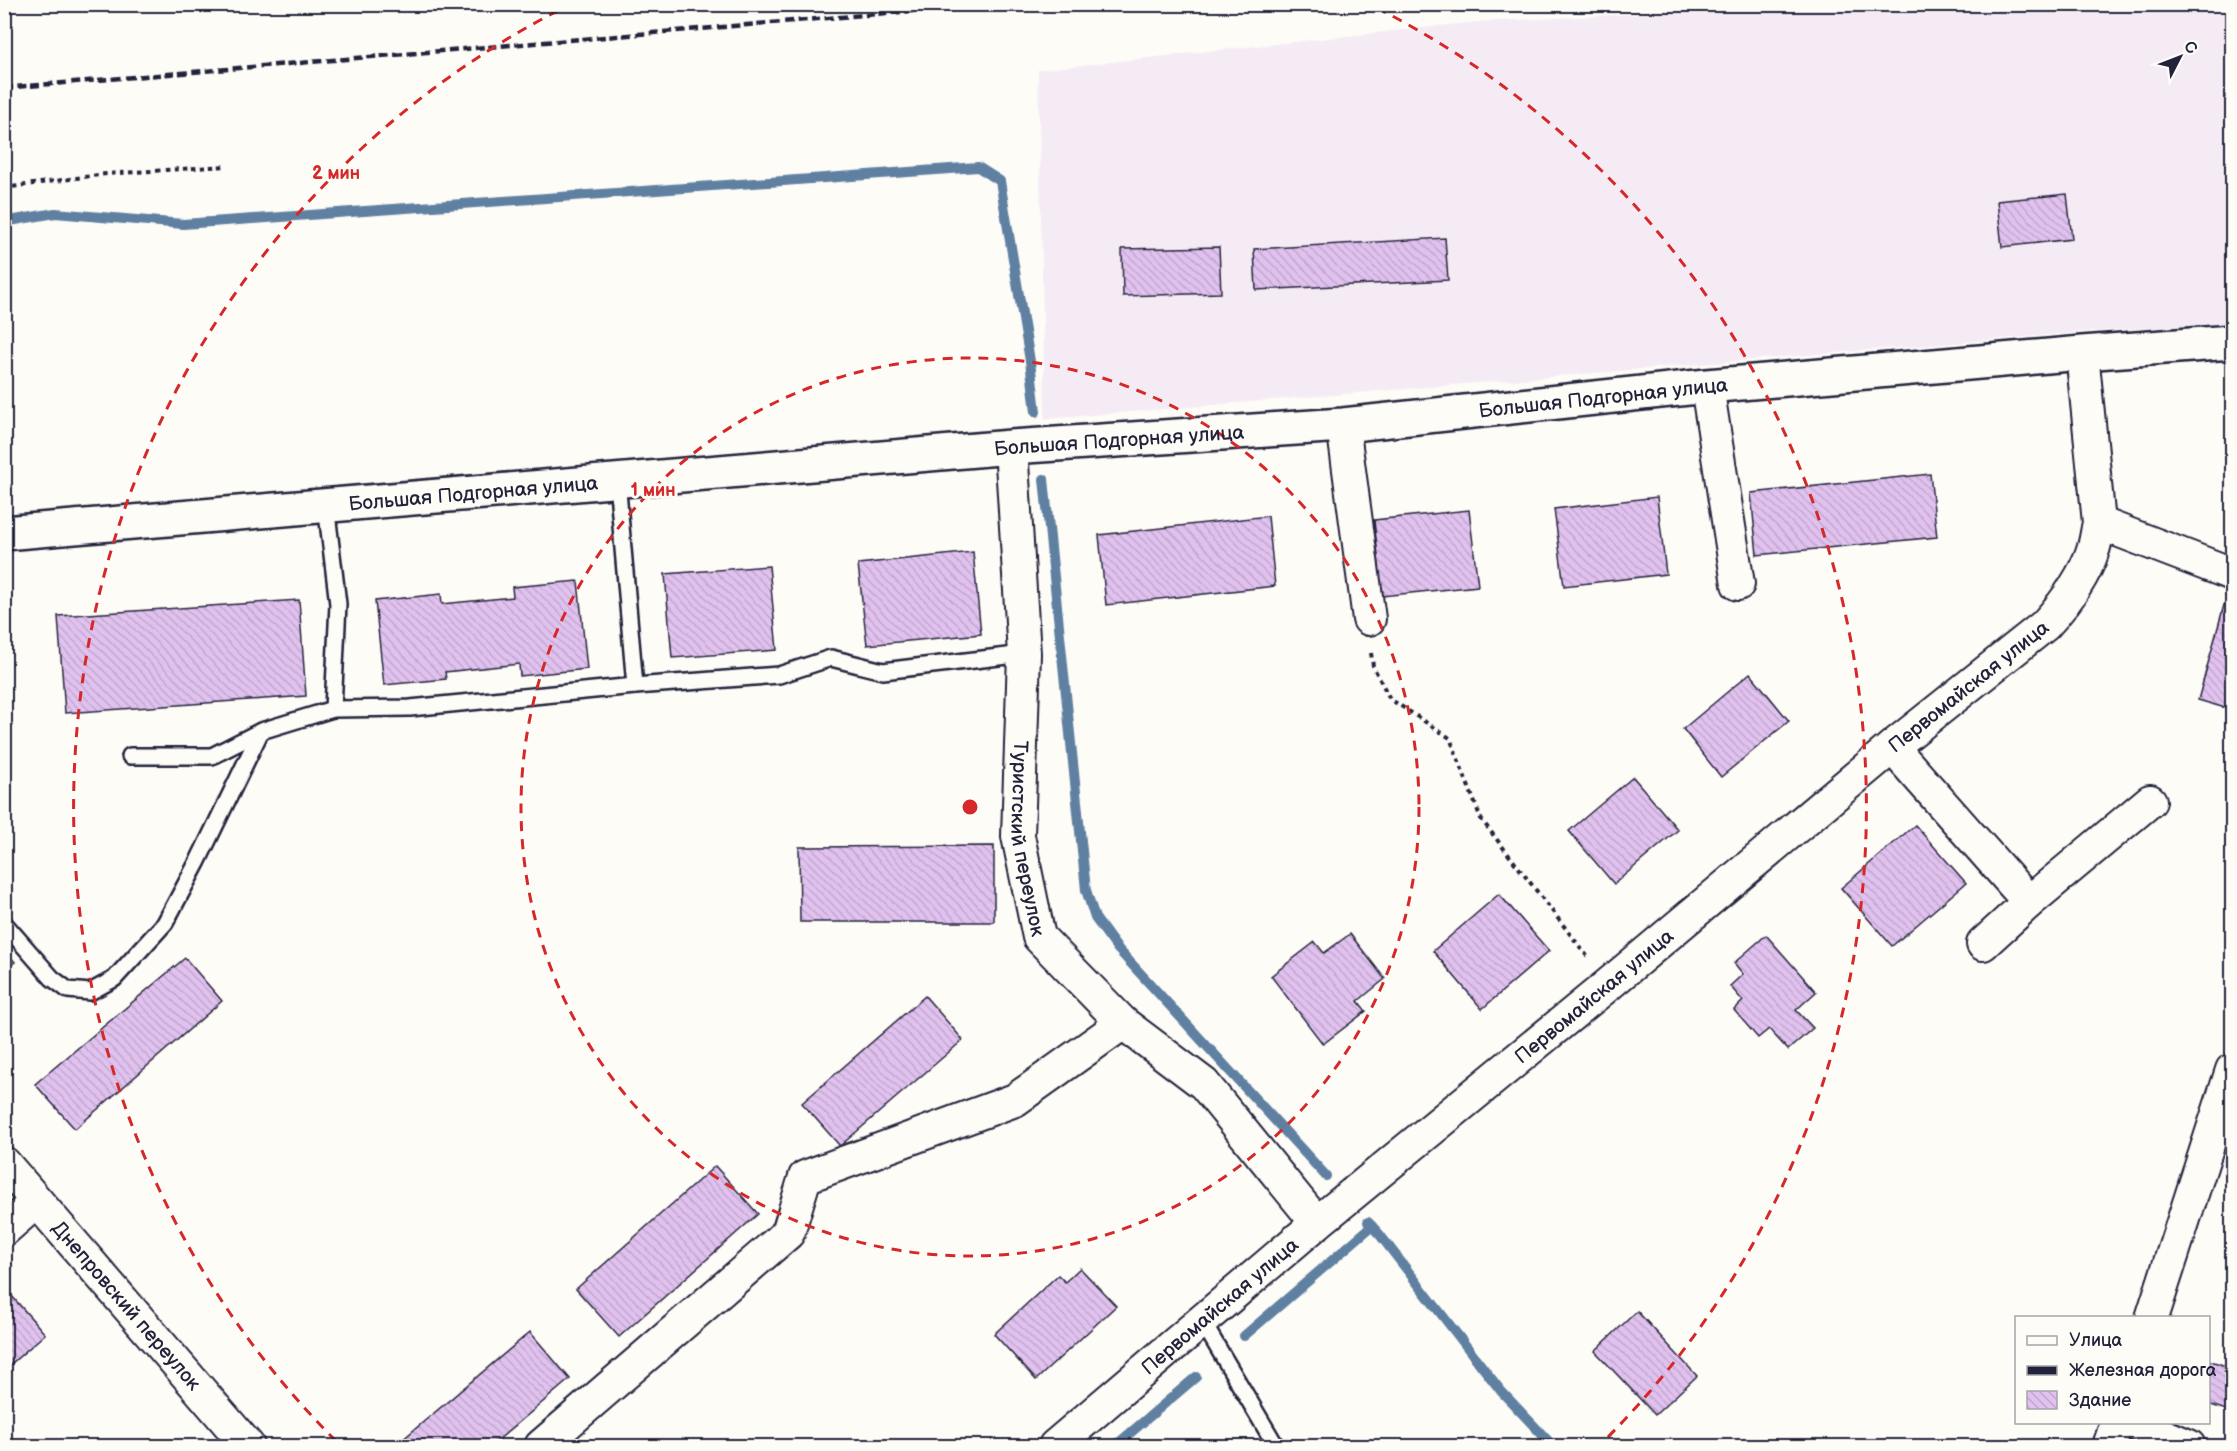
<svg xmlns="http://www.w3.org/2000/svg" width="2237" height="1451" font-family="'Balsamiq Sans',sans-serif">
<defs>
<pattern id="building-back-hatch" width="6" height="6" patternUnits="userSpaceOnUse" patternTransform="scale(1.5)"><rect width="6" height="6" fill="#e1c2ef"/><path d="M-1 5l2 2M0 0l6 6M5-1l2 2" fill="none" stroke="#c1a6ce"/></pattern>
</defs>
<rect width="100%" height="100%" fill="#fdfcf7"/>
<filter id="ink" filterUnits="userSpaceOnUse"><feTurbulence type="fractalNoise" baseFrequency=".0167" numOctaves="2"/><feDisplacementMap in="SourceGraphic" scale="12" xChannelSelector="R" yChannelSelector="G"/><feConvolveMatrix kernelMatrix="1 2 1 2 8 2 1 2 1" color-interpolation-filters="sRGB"/></filter>
<g filter="url(#ink)">
<polygon fill="#f5ebf5" points="1833,4 2232,5 2232,323 2086,332 1045,419 1038,70 1476,22"/>
<g fill="none" stroke-linecap="round" stroke-linejoin="round">
<g stroke="#6180a2" stroke-width="10">
<polyline points="4,222 55,213 183,224 978,167 1000,181 1030,361 1036,412"/>
<polyline points="1044,479 1086,890 1095,918 1117,948 1326,1176"/>
<polyline points="1368,1222 1380,1235 1501,1391 1553,1446"/>
<polyline points="1244,1336 1372,1226"/>
<polyline points="1115,1446 1196,1377"/>
</g>
</g>
<g fill="url(#building-back-hatch)" stroke="#22223b" stroke-width="1.5">
<polygon points="2067,194 2072,239 2002,247 1997,201"/>
<polygon points="1445,238 1448,280 1256,290 1254,249"/>
<polygon points="1219,247 1221,293 1123,296 1122,249"/>
<polygon points="1930,474 1937,537 1757,555 1751,493"/>
<polygon points="1657,497 1666,574 1564,586 1554,509"/>
<polygon points="1469,510 1478,586 1382,596 1374,520"/>
<polygon points="1268,516 1275,586 1106,605 1099,535"/>
<polygon points="973,552 981,634 867,645 858,564"/>
<polygon points="769,566 777,650 672,658 665,574"/>
<polygon points="578,581 587,669 520,676 519,664 445,672 446,679 384,685 375,601 441,594 442,604 513,597 512,587"/>
<polygon points="299,600 306,696 65,713 58,616"/>
<polygon points="2224,605 2232,607 2232,710 2198,700"/>
<polygon points="1750,673 1789,721 1721,777 1683,729"/>
<polygon points="1633,777 1678,830 1614,884 1569,831"/>
<polygon points="1915,825 1966,883 1892,946 1841,888"/>
<polygon points="994,846 994,922 800,922 799,847"/>
<polygon points="1499,894 1549,951 1482,1009 1433,951"/>
<polygon points="1350,934 1385,979 1358,1001 1366,1011 1323,1044 1271,976 1315,942 1324,953"/>
<polygon points="1766,935 1816,992 1796,1010 1813,1028 1788,1050 1769,1029 1758,1038 1734,1010 1743,1001 1730,986 1743,974 1734,963"/>
<polygon points="4,950 15,962 4,971"/>
<polygon points="185,958 222,1001 75,1129 35,1084"/>
<polygon points="925,996 963,1040 840,1146 802,1103"/>
<polygon points="715,1166 758,1214 619,1337 576,1289"/>
<polygon points="1080,1268 1116,1306 1036,1380 994,1334 1058,1275 1065,1282"/>
<polygon points="4,1287 45,1334 4,1370"/>
<polygon points="1637,1311 1697,1376 1655,1415 1595,1351"/>
<polygon points="530,1332 570,1379 491,1446 395,1446"/>
<polygon points="2208,1360 2232,1368 2232,1412 2208,1404"/>
</g>
<g fill="none" stroke-linecap="round" stroke-linejoin="round">
<defs>
<g id="lane">
<polyline points="617,480 635,686"/>
<polyline points="326,505 338,604 333,709"/>
<polyline points="130,756 212,756 261,731 333,709 410,708 635,686 779,675 831,658 883,671 1024,654"/>
<polyline points="4,923 52,978 68,990 90,992 114,979 165,923 198,861 261,731"/>
<polyline points="1202,1321 1276,1446"/>
</g>
<g id="street">
<polyline points="1707,386 1738,584"/>
<polyline points="1343,425 1369,619"/>
<path id="s1" d="M1011 447 1024 654 1018 836 1039 937 1123 1023 1204 1084 1317 1223"/>
<polyline points="2099,523 2232,574"/>
<polyline points="1892,747 2029,902 2150,801"/>
<polyline points="1983,944 2029,902"/>
<path id="s2" d="M4 1163 248 1446"/>
<polyline points="4,1230 36,1202"/>
<polyline points="2152,1318 2232,1070"/>
<polyline points="2131,1422 2189,1446"/>
<polyline points="541,1446 788,1233 805,1177 1015,1100 1123,1023"/>
<path id="s3" d="M1055 1446 1317 1223 1609 984 1892 747 2045 625C2065 603 2084 578 2093 550 2096 542 2097 531 2099 523L2082 353"/>
<polyline points="2109,1446 2117,1422"/>
</g>
<g id="secondary">
<path id="s4" d="M4 533 1011 447 1343 425 1707 386 2082 353 2232 342"/>
</g>
</defs>
<use href="#lane" stroke="#22223b" stroke-width="20"/>
<use href="#street" stroke="#22223b" stroke-width="36"/>
<use href="#secondary" stroke="#22223b" stroke-width="38"/>
<g stroke="#22223b" stroke-width="4" stroke-dasharray="4.5 4.5" stroke-linecap="butt">
<polyline points="4,188 106,174 226,166"/>
<polyline points="1371,653 1373,666 1390,699 1450,738 1481,819 1587,956"/>
</g>
<use href="#lane" stroke="#fdfcf7" stroke-width="15"/>
<use href="#street" stroke="#fdfcf7" stroke-width="32"/>
<use href="#secondary" stroke="#fdfcf7" stroke-width="33"/>
<polyline stroke="#22223b" stroke-width="4.5" stroke-dasharray="9 4.5" stroke-linecap="butt" points="4,88 994,4"/>
</g>
</g>
<g fill="none" stroke="#d62828" stroke-width="3" stroke-dasharray="10 8">
<circle cx="970" cy="807" r="449"/>
<path d="M336 1441A897 897 0 0 1 563 8M1377 8A897 897 0 0 1 1604 1441"/>
</g>
<g text-anchor="middle" stroke-width="6" stroke-linejoin="round" paint-order="stroke">
<g font-size="20" fill="#22223b" stroke="#fdfcf7">
<text dy="7" stroke="none"><textPath href="#s4" startOffset="1605">Большая Подгорная улица</textPath></text>
<text dy="7" stroke="none"><textPath href="#s4" startOffset="1119">Большая Подгорная улица</textPath></text>
<text dy="7" stroke="none"><textPath href="#s4" startOffset="471">Большая Подгорная улица</textPath></text>
<text dy="7" stroke="none"><textPath href="#s3" startOffset="1188">Первомайская улица</textPath></text>
<text dy="7" stroke="none"><textPath href="#s1" startOffset="393">Туристский переулок</textPath></text>
<text dy="7" stroke="none"><textPath href="#s3" startOffset="702">Первомайская улица</textPath></text>
<text dy="7" stroke="none"><textPath href="#s2" startOffset="188">Днепровский переулок</textPath></text>
<text dy="7" stroke="none"><textPath href="#s3" startOffset="216">Первомайская улица</textPath></text>
</g>
</g>
<circle cx="970" cy="807" r="9" fill="#d62828" stroke="#fdfcf7" stroke-width="3"/>
<g font-size="18" text-anchor="middle" font-weight="bold" fill="#d62828" stroke="#fdfcf7" stroke-width="6" stroke-linejoin="round" paint-order="stroke">
<text x="336" y="179">2 мин</text>
<text x="653" y="496">1 мин</text>
</g>
<rect width="2237" height="1451" fill="none" stroke="#fdfcf7" stroke-width="24"/>
<rect x="12" y="12" width="2213" height="1427" fill="none" stroke="#22223b" stroke-width="2" filter="url(#ink)"/>
<rect x="2015" y="1316" width="195" height="108" fill="#fdfcf7" stroke="#a5a5ac" stroke-width="1.5"/>
<rect x="2027" y="1336" width="30" height="9" fill="#fdfcf7" stroke="#a5a5ac" stroke-width="1.5"/>
<text x="2069" y="1346" font-size="18" fill="#22223b">Улица</text>
<rect x="2027" y="1366" width="30" height="9" fill="#22223b" stroke="#a5a5ac" stroke-width="1.5"/>
<text x="2069" y="1376" font-size="18" fill="#22223b">Железная дорога</text>
<rect x="2027" y="1391" width="30" height="18" fill="url(#building-back-hatch)" stroke="#a5a5ac" stroke-width="1.5"/>
<text x="2069" y="1406" font-size="18" fill="#22223b">Здание</text>
<g transform="translate(2180 57) rotate(48)" stroke="#fdfcf7" stroke-width="4.5" paint-order="stroke">
<path d="M0-4.5L10 22L0 15L-10 22Z" fill="#22223b"/>
<text y="-9" font-size="16" font-weight="bold" text-anchor="middle" fill="#22223b">С</text>
</g>
</svg>
